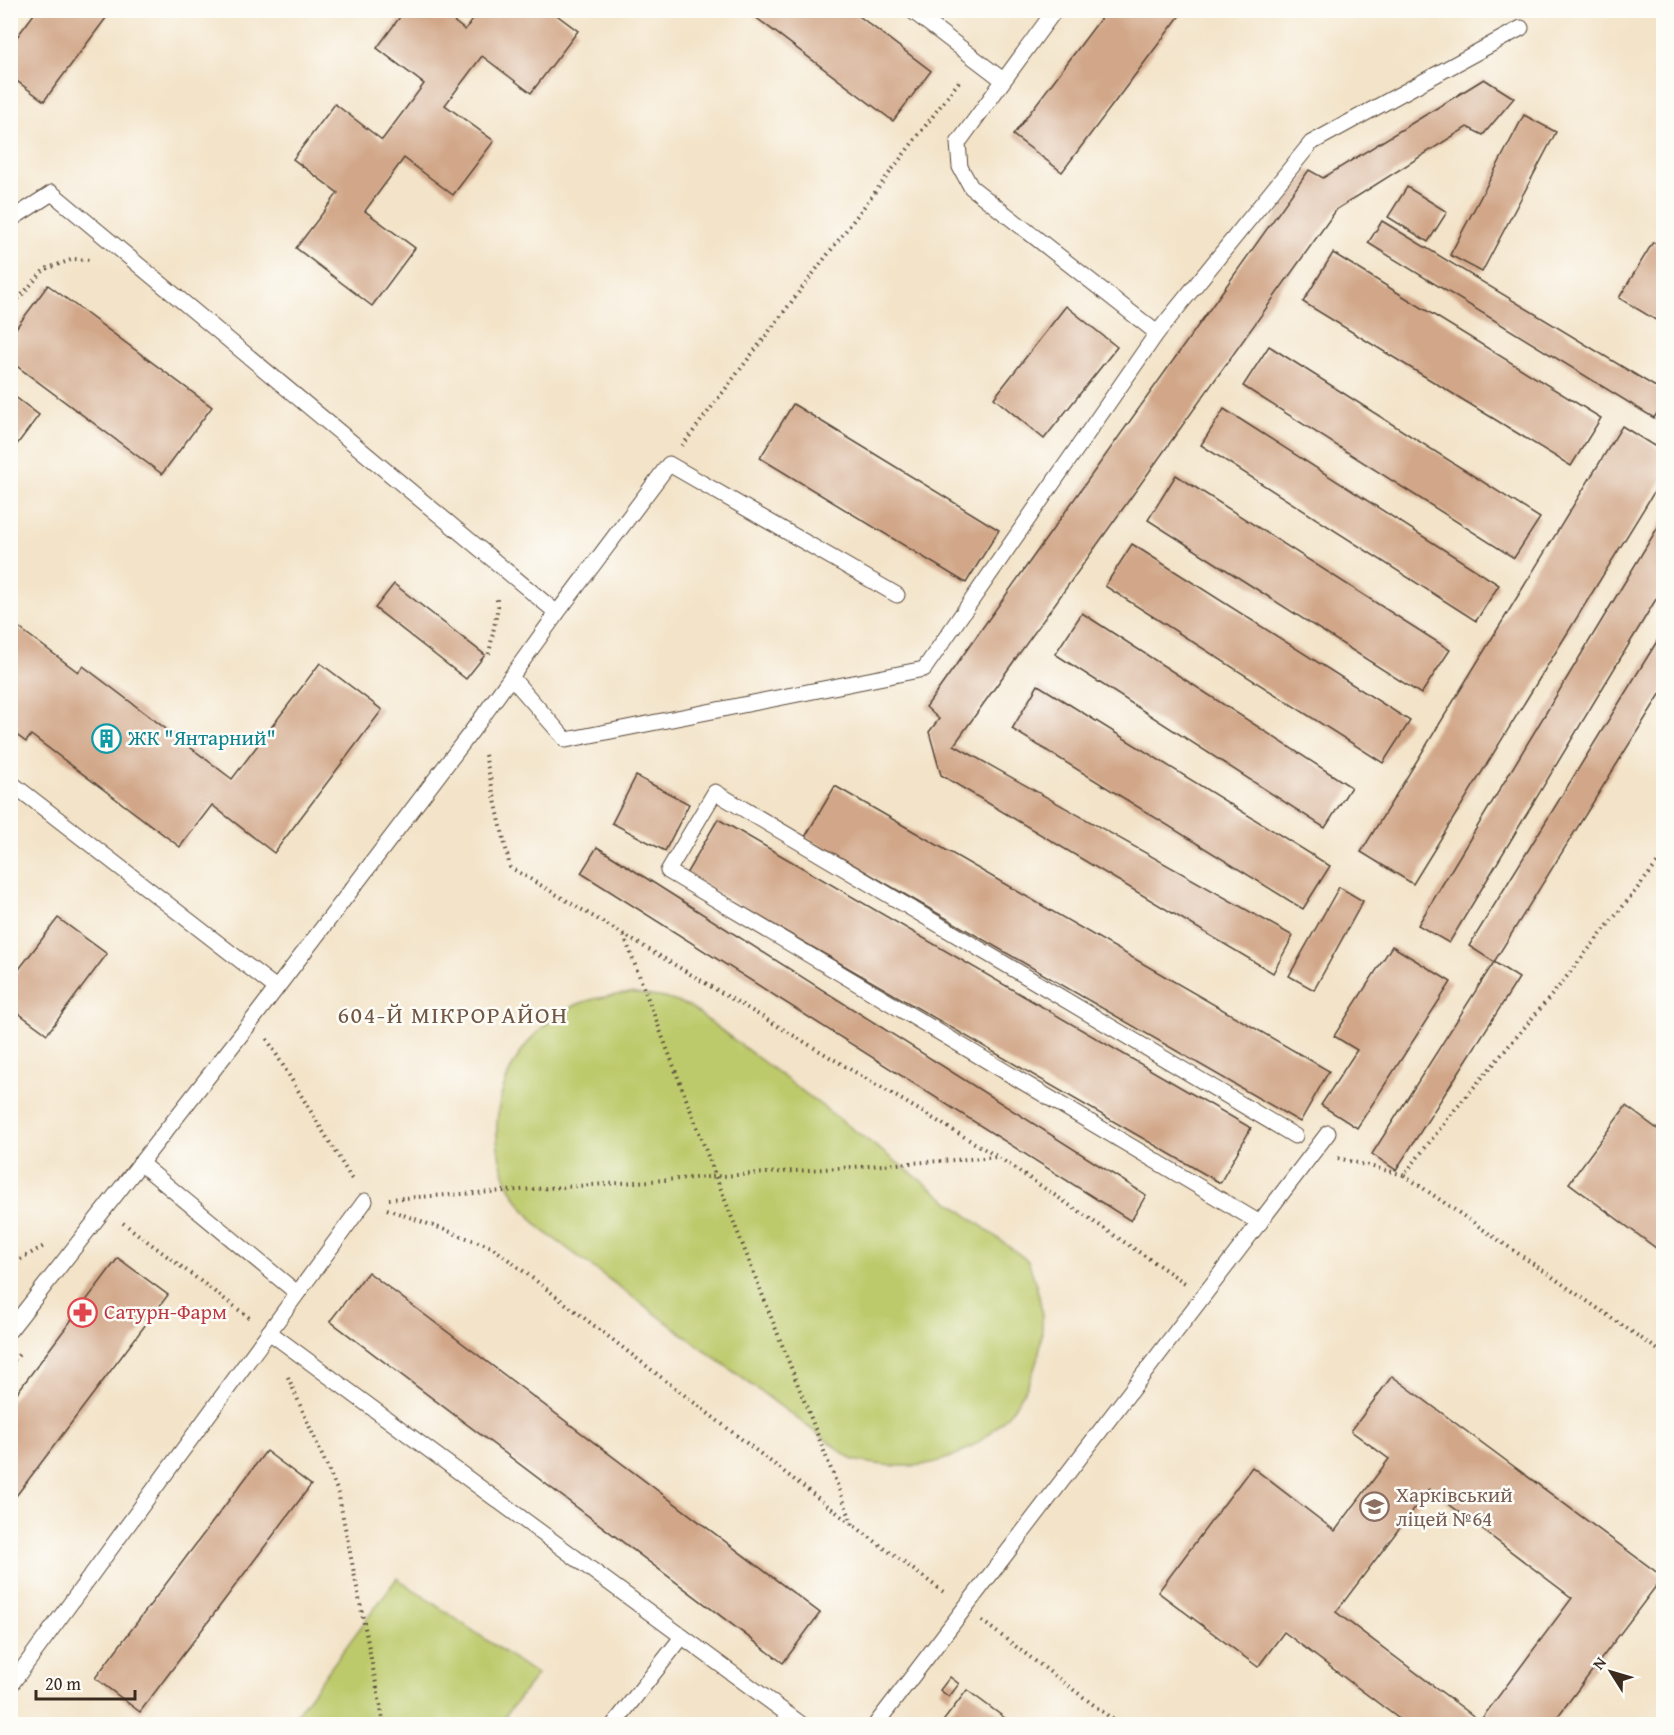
<svg xmlns="http://www.w3.org/2000/svg" width="1674" height="1735" font-family="'Gentium Book Plus',serif">
<rect width="100%" height="100%" fill="#fdfcf7"/>
<filter id="ink" filterUnits="userSpaceOnUse"><feTurbulence type="fractalNoise" baseFrequency=".0167" numOctaves="2"/><feDisplacementMap in="SourceGraphic" scale="12" xChannelSelector="R" yChannelSelector="G"/><feConvolveMatrix kernelMatrix="1 2 1 2 8 2 1 2 1" color-interpolation-filters="sRGB"/></filter>
<filter id="wash" filterUnits="userSpaceOnUse"><feTurbulence type="fractalNoise" baseFrequency=".008" numOctaves="4" result="noise"/><feDisplacementMap in="SourceGraphic" scale="24" xChannelSelector="R" yChannelSelector="G"/><feGaussianBlur stdDeviation="1.35" result="paint"/><feColorMatrix in="noise" values="0 0 0 0 0 0 0 0 0 0 0 0 0 0 0 0 0 1.4 0 .05"/><feComposite in="paint" operator="in"/></filter>
<g filter="url(#wash)">
<rect width="100%" height="100%" fill="#f3e3c8"/>
<g fill="#bdca6c" stroke="#7c7a45" stroke-width="1.5">
<path d="M630 993 665 998 689 1006 1028 1261C1035 1280 1041 1298 1042 1319 1045 1388 990 1455 922 1465 898 1468 876 1465 853 1460L541 1229C525 1211 508 1191 502 1167 484 1105 514 1036 572 1007 589 998 610 996 630 993Z"/>
<polygon points="397,1578 537,1675 499,1724 289,1724"/>
</g>
<g id="blocks">
<g fill="#d2a789" fill-rule="evenodd">
<polygon points="37,10 112,10 44,101 10,76 10,46"/>
<polygon points="405,10 439,10 465,30 479,10 550,10 578,31 531,93 482,56 445,105 494,141 453,195 404,158 365,211 415,248 372,306 296,248 338,193 293,159 335,104 382,140 424,84 377,48"/>
<polygon points="746,10 851,10 931,71 893,121"/>
<polygon points="1107,10 1184,10 1062,172 1013,135"/>
<polygon points="1484,79 1514,98 1483,135 1467,127 1337,209 954,745 1293,936 1273,973 941,775 929,732 939,719 926,707 1309,170 1323,178"/>
<polygon points="1524,115 1556,132 1482,272 1450,255"/>
<polygon points="1407,187 1447,212 1428,242 1388,217"/>
<polygon points="1382,221 1664,392 1664,402 1654,418 1368,243"/>
<polygon points="1653,242 1664,249 1664,325 1619,298"/>
<polygon points="1333,253 1601,418 1571,466 1303,302"/>
<polygon points="48,285 212,407 162,474 10,361 10,336"/>
<polygon points="1066,306 1117,347 1044,439 994,398"/>
<polygon points="1269,346 1540,518 1514,558 1243,386"/>
<polygon points="10,393 39,415 10,454"/>
<polygon points="793,404 999,530 966,583 760,458"/>
<polygon points="1224,409 1499,585 1476,621 1201,445"/>
<polygon points="1622,426 1664,452 1664,476 1413,884 1361,852"/>
<polygon points="1176,475 1450,650 1421,694 1148,520"/>
<polygon points="1664,517 1664,586 1449,943 1418,925"/>
<polygon points="1132,544 1410,721 1383,763 1105,586"/>
<polygon points="394,584 485,655 466,679 375,608"/>
<polygon points="1082,613 1351,787 1325,828 1055,654"/>
<polygon points="10,621 78,672 83,666 232,779 320,663 382,710 274,853 212,805 180,847 31,735 26,742 10,730"/>
<polygon points="1664,630 1664,688 1494,962 1469,946"/>
<polygon points="1038,685 1330,866 1303,909 1012,729"/>
<polygon points="636,776 689,804 665,851 612,823"/>
<polygon points="835,786 1329,1071 1300,1122 805,837"/>
<polygon points="718,819 1251,1128 1220,1183 686,874"/>
<polygon points="597,847 1146,1195 1131,1221 581,873"/>
<polygon points="1339,887 1363,901 1314,990 1289,976"/>
<polygon points="58,918 107,954 47,1034 10,1007 10,981"/>
<polygon points="1392,946 1451,982 1357,1128 1321,1105 1357,1050 1334,1036"/>
<polygon points="1494,962 1519,978 1396,1170 1372,1154"/>
<polygon points="1626,1106 1664,1134 1664,1254 1569,1183"/>
<polygon points="118,1258 168,1295 10,1504 10,1402"/>
<polygon points="368,1272 820,1613 783,1663 330,1321"/>
<path d="M1392 1376 1663 1577 1552 1724H1406L1284 1632 1258 1667 1158 1592 1252 1467 1335 1531 1389 1459 1351 1431ZM1429 1489 1572 1598 1480 1721 1336 1612Z"/>
<polygon points="266,1451 311,1485 140,1712 95,1678"/>
<polygon points="950,1677 959,1684 949,1697 940,1690"/>
<polygon points="967,1690 1013,1724 941,1724"/>
</g>
</g>
</g>
<g filter="url(#ink)">
<use href="#blocks" fill-opacity="0" stroke="#574638" stroke-width="1.5"/>
<g fill="none" stroke-linecap="round" stroke-linejoin="round">
<defs>
<g id="service">
<polyline points="911,10 1003,80"/>
<polyline points="10,220 52,193 557,613"/>
<polyline points="1157,333 1311,143 1521,28"/>
<polyline points="511,677 566,740 924,669 1157,333 971,187 960,167 958,143 1055,10"/>
<polyline points="10,782 276,988"/>
<polyline points="140,1163 297,1293"/>
<polyline points="1260,1223 668,871 715,792 1295,1136"/>
<polyline points="10,1330 254,1018 478,723 557,613 669,464 897,595"/>
<polyline points="269,1332 801,1724"/>
<polyline points="10,1686 365,1201"/>
<polyline points="614,1724 682,1637"/>
<polyline points="876,1724 1328,1133"/>
</g>
</defs>
<use href="#service" stroke="#574638" stroke-width="17"/>
<g stroke="#574638" stroke-width="4" stroke-dasharray="1.5 4.5" stroke-linecap="butt">
<polyline points="10,308 45,269 74,259 92,260"/>
<polyline points="682,446 961,79"/>
<polyline points="489,654 498,606 496,595"/>
<polyline points="485,755 510,867 998,1157"/>
<polyline points="624,936 716,1177 853,1525"/>
<polyline points="267,1039 353,1181"/>
<polyline points="1338,1158 1404,1175 1453,1112 1556,990 1664,855"/>
<polyline points="1404,1175 1664,1354"/>
<polyline points="389,1199 998,1157 1185,1283"/>
<polyline points="387,1209 492,1247 853,1525 945,1593"/>
<polyline points="123,1223 251,1319"/>
<polyline points="10,1265 44,1246"/>
<polyline points="10,1365 21,1352"/>
<polyline points="288,1377 338,1492 384,1724"/>
<polyline points="982,1621 1119,1724"/>
</g>
<use href="#service" stroke="#fff" stroke-width="15"/>
</g>
</g>
<defs>
<symbol id="building-ring" viewBox="-11 -11 22 22"><circle r="9.5" fill="#fdfcf7" stroke="#0f9aa8" stroke-width="1.5"/><path d="M-4-6H4V6H1V3H-1V6H-4ZM-2.5-4.3h1.7v1.8h-1.7ZM.8-4.3h1.7v1.8H.8ZM-2.5-1h1.7V.8h-1.7ZM.8-1h1.7V.8H.8Z" fill="#0f9aa8"/></symbol>
<symbol id="pharmacy-ring" viewBox="-11 -11 22 22"><circle r="9.5" fill="#fdfcf7" stroke="#e0444e" stroke-width="1.5"/><path d="M-2-6h4v4h4v4h-4v4h-4v-4h-4v-4h4Z" fill="#e0444e"/></symbol>
<symbol id="school-ring" viewBox="-11 -11 22 22"><circle r="9.5" fill="#fdfcf7" stroke="#8d6e63" stroke-width="1.5"/><path d="M0-5L7-2L0 1L-7-2ZM-4 1L0 2.5L4 1V4Q0 6-4 4Z" fill="#8d6e63"/></symbol>
</defs>
<g fill-rule="evenodd">
<use href="#building-ring" x="90" y="722" width="33" height="33"/>
<use href="#pharmacy-ring" x="66" y="1296" width="33" height="33"/>
<use href="#school-ring" x="1358" y="1490" width="33" height="33"/>
</g>
<g text-anchor="middle" stroke-width="5" stroke-linejoin="round" paint-order="stroke">
<g font-size="21" fill="#0d838f" stroke="#fdfcf7" text-anchor="start">
<text x="128" y="745">ЖК "Янтарний"</text>
</g>
<g font-size="21" fill="#be3a42" stroke="#fdfcf7" text-anchor="start">
<text x="104" y="1319">Сатурн-Фарм</text>
</g>
<g font-size="21" fill="#785e54" stroke="#fdfcf7" text-anchor="start">
<text x="1396" y="1502">Харківський<tspan x="1396" dy="24">ліцей №64</tspan></text>
</g>
<g font-size="24" letter-spacing="1.5" fill="#705643" stroke="#fdfcf7">
<text x="453" y="1023">604-Й МІКРОРАЙОН</text>
</g>
</g>
<rect width="1674" height="1735" fill="none" stroke="#fdfcf7" stroke-width="36"/>
<g transform="translate(1611 1672) rotate(307)" stroke="#fdfcf7" stroke-width="4.5" paint-order="stroke">
<path d="M0-4.5L10 22L0 15L-10 22Z" fill="#3b2a1e"/>
<text y="-9" font-size="16" font-weight="bold" text-anchor="middle" fill="#3b2a1e">N</text>
</g>
<path d="M36 1690v9h99v-9" fill="none" stroke="#3b2a1e" stroke-width="3"/>
<text x="45" y="1690" font-size="18" fill="#3b2a1e" stroke="#fdfcf7" stroke-width="4.5" paint-order="stroke">20 m</text>
</svg>
